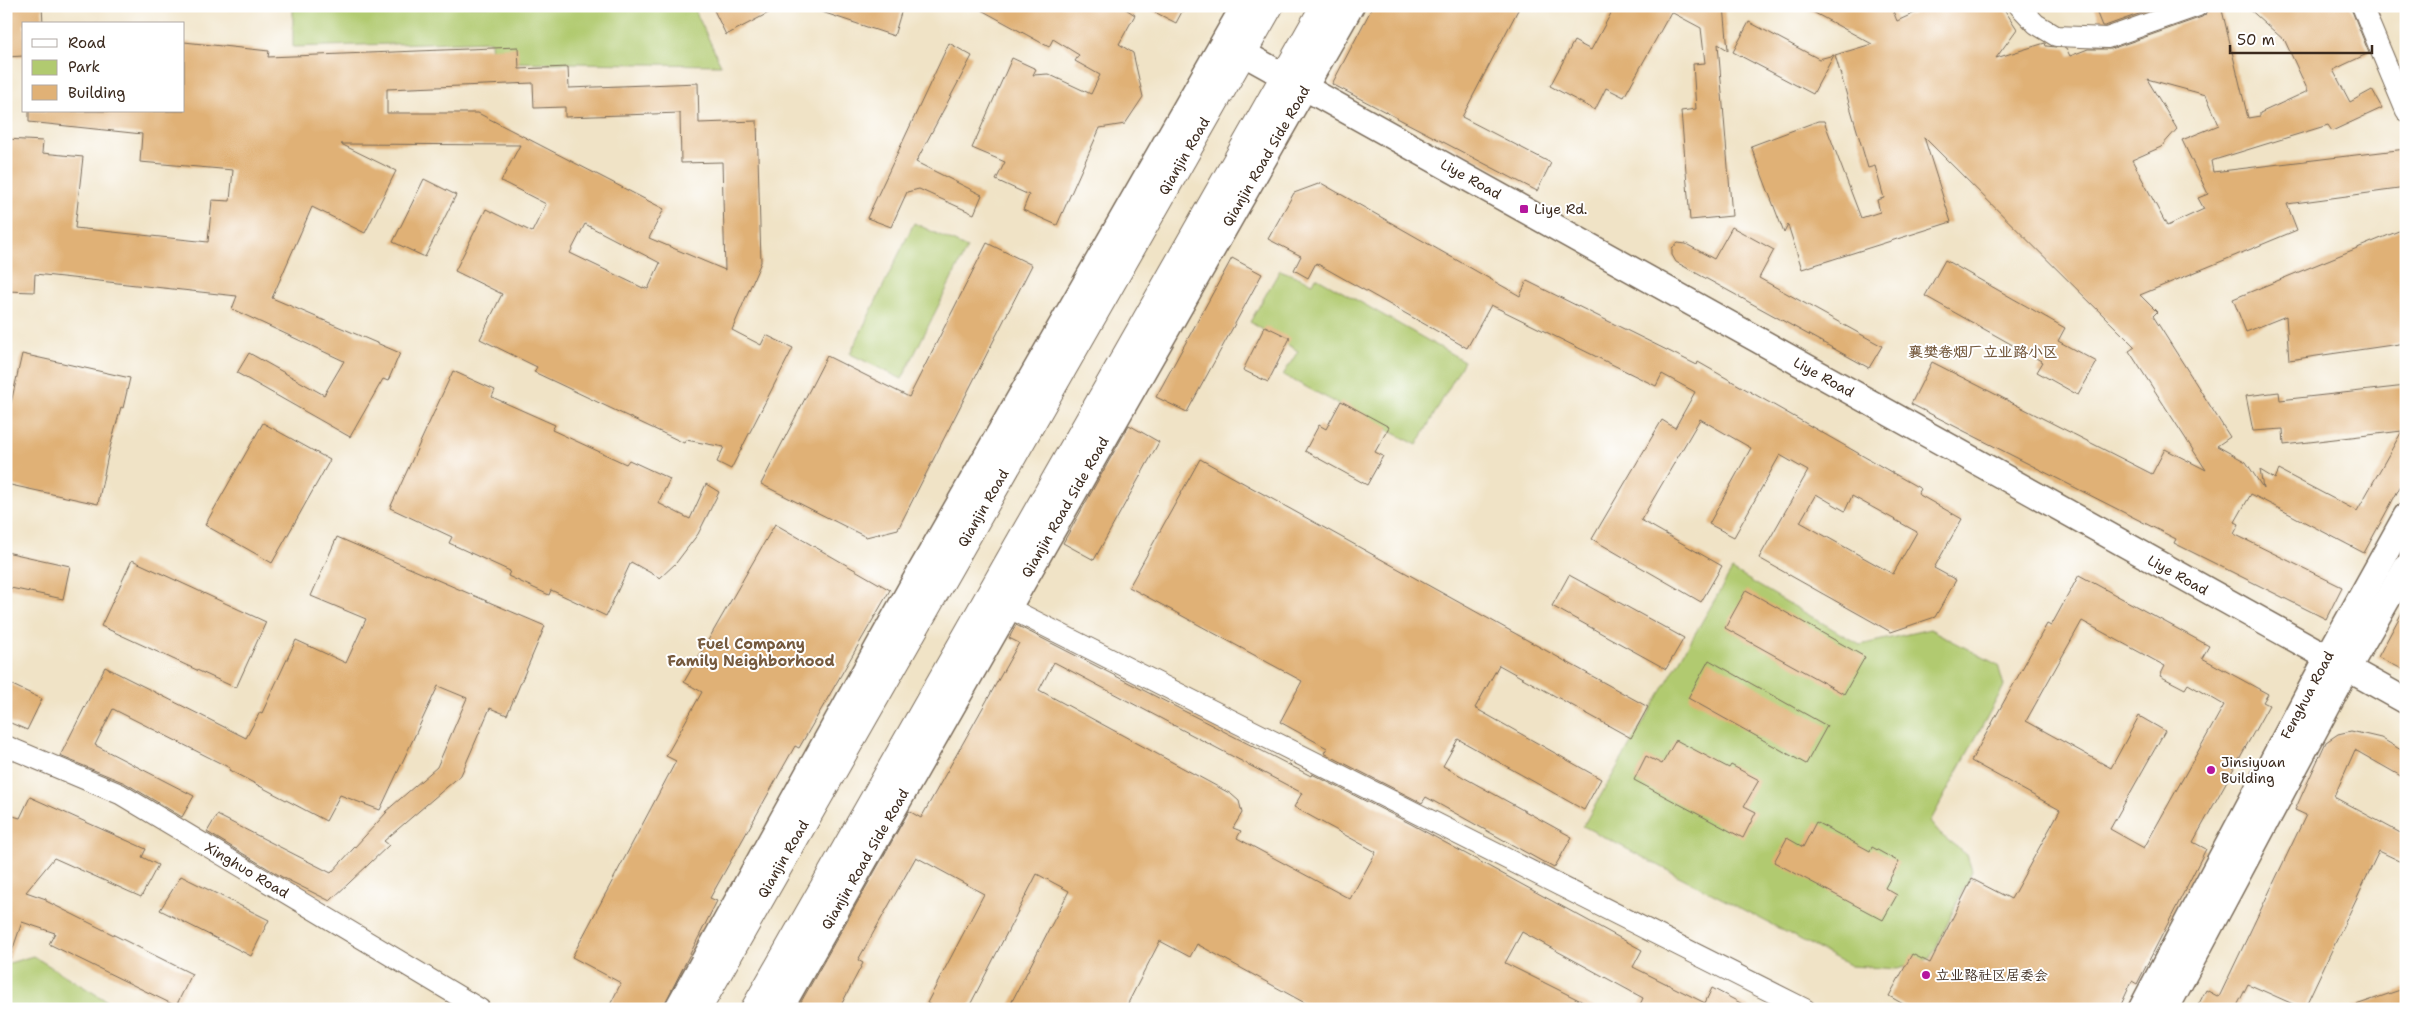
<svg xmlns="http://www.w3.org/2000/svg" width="2412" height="1015" font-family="'Shantell Sans','LXGW WenKai TC',sans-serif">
<rect width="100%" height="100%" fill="#fff"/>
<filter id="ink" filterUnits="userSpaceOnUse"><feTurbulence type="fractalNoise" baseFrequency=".02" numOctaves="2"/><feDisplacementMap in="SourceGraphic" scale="10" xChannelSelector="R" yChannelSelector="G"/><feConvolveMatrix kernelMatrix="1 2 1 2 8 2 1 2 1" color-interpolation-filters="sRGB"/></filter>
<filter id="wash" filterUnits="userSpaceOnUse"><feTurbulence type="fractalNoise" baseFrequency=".0096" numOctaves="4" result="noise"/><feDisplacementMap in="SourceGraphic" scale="20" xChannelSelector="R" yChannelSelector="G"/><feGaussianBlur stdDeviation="1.12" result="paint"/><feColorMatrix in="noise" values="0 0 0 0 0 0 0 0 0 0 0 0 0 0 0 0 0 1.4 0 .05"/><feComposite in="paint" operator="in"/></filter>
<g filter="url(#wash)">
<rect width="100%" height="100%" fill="#f0e3c6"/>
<g fill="#b1ca70" stroke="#767a47">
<polygon points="293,6 693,6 721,65 492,62 491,41 293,47"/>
<polygon points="914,223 967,248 902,379 850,354"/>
<polygon points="1280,270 1313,283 1316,277 1464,361 1417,445 1283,375 1298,351 1250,322"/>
<polygon points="1732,570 1860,645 1930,629 1998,665 2004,686 1930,822 1940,834 1967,855 1972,871 1931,958 1898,969 1851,966 1583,826"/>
<polygon points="33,956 120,1009 6,1009 6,964"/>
</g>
<g id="blocks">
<g fill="#e0b176" fill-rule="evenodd">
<polygon points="6,6 42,6 43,24 24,24 24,56 6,57"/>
<polygon points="712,6 782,6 726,35"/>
<polygon points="813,6 903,6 894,36 813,9"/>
<polygon points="974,6 1121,6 1135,15 1119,44 1133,53 1143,97 1125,124 1100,128 1057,225 1023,210 1029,195 996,180 1005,162 972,148 1012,58 1036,69 1033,75 1048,74 1091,94 1100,75 1075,61 1079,55 1053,39 1049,47"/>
<polygon points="1143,6 1185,6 1176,23"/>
<polygon points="1373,6 1520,6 1462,117 1551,163 1537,191 1332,84"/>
<polygon points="1615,6 1724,6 1728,50 1718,44 1732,216 1690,220 1681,111 1696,109 1693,64 1705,63 1701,28 1671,12 1624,97 1606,88 1595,110 1550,86 1574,41 1591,50"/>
<path d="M1802 6H1891L1897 21 1930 6H2002L2017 29 1996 58 2045 43 2046 46 2066 48 2070 56 2088 49H2111L2202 17 2207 13 2210 6H2221L2248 118 2260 116V113L2308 91 2285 41 2246 6H2350L2369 53 2333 70 2350 102 2372 90 2382 108 2332 131 2328 125 2211 161 2213 172 2406 149V188L2287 204 2297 230 2140 295 2157 312 2153 316 2230 437 2217 446 2246 462 2263 488 2260 470 2275 479 2279 470 2357 511 2402 431 2284 445 2283 429 2253 431 2246 396 2279 392 2280 400 2406 386V476L2364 553 2251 494 2235 522 2239 524 2234 534 2342 587 2326 619 2174 543 2176 539 1911 404 1932 362 2152 474 2165 449 2206 470 2129 351 2135 347 1924 137 1951 222 1802 269 1788 225 1784 233 1751 146 1818 121H1824L1861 218 1880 212 1877 200 1884 198 1875 166 1868 168 1835 55 1872 44ZM2147 79 2206 95 2219 125 2182 140 2208 194 2198 198 2204 209 2167 226 2132 160 2161 147 2177 129Z"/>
<polygon points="2094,6 2161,6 2105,26 2102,26"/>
<polygon points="1749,22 1819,59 1834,55 1813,94 1733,52"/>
<path d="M184 42 269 51 268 57 518 47 519 69 568 67 569 88 698 83 699 123 757 121 761 262 732 330 761 345 766 335 793 348 731 469 717 462 724 447 686 440 684 443 534 372 537 367 480 339 502 294 455 271 486 209 532 232 546 204 501 181 520 145 341 144 396 171 365 233 312 207 272 298 400 353 388 381 383 379 350 437 237 373 249 353 324 395 344 361 232 309 237 296 35 274 34 292 6 291V139L43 141 42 153 83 157 75 228 208 242 212 200 230 201 233 170 140 162 142 134 29 122V111H184ZM533 83 534 108 565 107V117L680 113 681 163 722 162 725 270 649 238 664 209 478 113H387V89ZM585 224 660 263 648 289 643 287V288L570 253Z"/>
<polygon points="949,43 972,56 916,162 982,195 974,214 919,189 907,192 891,227 867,218"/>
<polygon points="424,179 456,195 425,257 393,242"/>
<path d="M1321 183 1520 296 1527 281 1697 365 1698 362 1921 489 1918 494 1962 519 1934 568 1956 580 1935 617 1891 632 1759 558 1808 471 1780 455 1734 537 1709 524 1751 448 1700 419 1641 520 1722 566 1701 602 1592 539 1662 420 1675 428 1695 392 1662 374 1656 386 1491 305 1467 348 1316 263 1308 278 1294 270 1301 256 1268 239 1294 193ZM1816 494 1845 511 1852 496 1917 532 1893 574 1800 522Z"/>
<polygon points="1732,227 1774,250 1759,278 1882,346 1869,368 1676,262 1672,255 1672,248 1678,243 1686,244 1714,259"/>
<polygon points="2406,228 2406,343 2289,360 2286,316 2246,332 2233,299"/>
<polygon points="987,243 1032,265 898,529 866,537 761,484 827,356 909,397"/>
<polygon points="1232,258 1262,274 1187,412 1156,397"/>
<polygon points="1945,260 2065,328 2058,341 2097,362 2078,395 2037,372 2043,362 1925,296"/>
<polygon points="1265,326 1290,338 1268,382 1243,370"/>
<polygon points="22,354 130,378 123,408 121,407 108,455 98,504 6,484 6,410 8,402 11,403"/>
<polygon points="453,371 495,390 492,397 555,425 552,430 626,464 629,460 670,479 658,503 690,519 706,484 719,492 698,534 676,563 660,578 631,562 606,616 551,590 549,595 508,576 510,571 449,543 452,537 390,508"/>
<polygon points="1341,401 1389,427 1375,452 1383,456 1367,485 1305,451 1319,425 1326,429"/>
<polygon points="263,423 330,460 272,563 205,525"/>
<polygon points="1129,425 1159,442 1094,560 1063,543"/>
<polygon points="1200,459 1648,707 1631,738 1499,665 1475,708 1601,779 1584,810 1458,739 1443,766 1572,837 1554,868 1426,797 1422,803 1324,753 1327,748 1280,722 1302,681 1129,587"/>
<polygon points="775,524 890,590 799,748 795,746 710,898 717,901 662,1009 608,1009 621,983 572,957 676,761 666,756 702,692 684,682"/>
<polygon points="337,537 545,626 507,715 490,708 461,775 384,841 389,845 330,901 282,877 207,832 217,815 331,873 387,812 385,812 437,767 467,698 438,686 380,810 340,795 326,821 229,770 230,768 113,709 95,745 194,796 182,817 125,783 60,756 105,667 246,738 260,712 262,713 296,640 346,663 366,619 311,596"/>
<polygon points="6,552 70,566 63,599 6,587"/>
<polygon points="132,560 266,622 236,688 101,626"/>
<polygon points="1569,575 1684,638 1666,669 1552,606"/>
<path d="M2079 575 2209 646 2202 658 2268 694 2263 702 2269 705 2193 842 2206 849 2137 984 2132 981 2119 1009H1912L1889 996 1912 954 1930 963 1972 879 2011 899 2060 810 1971 761 2047 624 2051 626ZM2082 621 2165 666 2160 676 2185 689 2188 684 2224 705 2144 848 2110 829 2165 731 2139 716 2111 768 2026 721Z"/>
<polygon points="1746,590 1865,657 1844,694 1725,628"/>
<polygon points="2406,605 2406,671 2378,657"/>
<path d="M1016 625 1311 776 1312 774 1411 824 1642 950 1633 967 1705 1003 1712 988 1752 1009H1638L1643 998 1522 932 1505 963 1597 1009H1316L1197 944 1190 957 1160 941 1125 1009H1008L1069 891 1037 874 968 1009H938L927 1003 984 894 916 857 858 960 863 963 839 1009H797L909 811 921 818 1019 643 1009 638ZM1054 662 1302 793 1294 807 1376 852 1350 899 1237 838 1241 831 1233 828 1242 813 1239 801 1231 794 1039 690Z"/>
<polygon points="1709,660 1827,726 1806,764 1688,698"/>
<polygon points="6,682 42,699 27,730 6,721"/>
<polygon points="2351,731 2381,738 2406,753 2406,779 2355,750 2334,797 2406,836 2406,864 2379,851 2304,1009 2248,984 2237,1006 2242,1009 2196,1009 2206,990 2219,997 2306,815 2295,810 2326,742 2338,734"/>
<polygon points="1676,740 1729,768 1731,765 1759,780 1744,806 1756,812 1743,838 1634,780 1646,756 1662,764"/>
<polygon points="30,797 146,849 142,857 158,865 141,897 54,858 26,892 46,899 46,901 192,974 176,1006 49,944 55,933 22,922 9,960 6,959 6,814 20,818"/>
<polygon points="1816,822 1870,851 1872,847 1899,862 1885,888 1897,895 1883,920 1774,862 1787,838 1803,847"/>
<polygon points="181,876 269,920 251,956 160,910"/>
<polygon points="2406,988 2406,1009 2354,1009 2353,1006"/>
</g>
</g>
</g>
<g filter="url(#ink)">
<use href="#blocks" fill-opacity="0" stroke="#7a6b59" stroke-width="1"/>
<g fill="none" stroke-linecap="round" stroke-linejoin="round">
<defs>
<g id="minor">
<polyline points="2019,6 2036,24 2056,36 2107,38 2198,6"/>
<polyline points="2362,6 2406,111"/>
<polyline points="995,601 1805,1009"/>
<polyline points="6,746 120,794 480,1009"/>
</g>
<g id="tertiary">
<polyline points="1243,53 2406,701"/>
<polyline points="677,1009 913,584 1244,6"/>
<polyline points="780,1009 1351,6"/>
<polyline points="2141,1009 2327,658 2406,516"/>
<polyline points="2166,1009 2347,670 2406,567"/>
</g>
<g id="secondary">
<polyline points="697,1009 1269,6"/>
<polyline points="755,1009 1325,6"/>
</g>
</defs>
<use href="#minor" stroke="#7a6b59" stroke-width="22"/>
<use href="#tertiary" stroke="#7a6b59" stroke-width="28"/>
<use href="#secondary" stroke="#7a6b59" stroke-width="30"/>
<use href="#minor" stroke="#fff" stroke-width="20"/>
<use href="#tertiary" stroke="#fff" stroke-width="25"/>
<use href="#secondary" stroke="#fff" stroke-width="28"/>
</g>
</g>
<g fill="#b5179e" stroke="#fff" stroke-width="2">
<rect x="1519" y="204" width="10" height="10" rx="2.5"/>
<circle cx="2211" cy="770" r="5"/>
<circle cx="1926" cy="975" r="5"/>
</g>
<g text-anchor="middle" stroke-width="4" stroke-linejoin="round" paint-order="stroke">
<g font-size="14" fill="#3b2a1e" stroke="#fff">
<text transform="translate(1184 156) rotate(-60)" y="5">Qianjin Road</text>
<text transform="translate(1266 156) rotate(-60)" y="5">Qianjin Road Side Road</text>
<text transform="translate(1471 179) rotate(29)" y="5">Liye Road</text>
<text transform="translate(1824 377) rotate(29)" y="5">Liye Road</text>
<text transform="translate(1065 507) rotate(-60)" y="5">Qianjin Road Side Road</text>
<text transform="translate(983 508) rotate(-60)" y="5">Qianjin Road</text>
<text transform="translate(2178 575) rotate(29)" y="5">Liye Road</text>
<text transform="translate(2307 695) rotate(-62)" y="5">Fenghua Road</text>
<text transform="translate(783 859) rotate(-60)" y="5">Qianjin Road</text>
<text transform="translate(865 859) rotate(-60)" y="5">Qianjin Road Side Road</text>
<text transform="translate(247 870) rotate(31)" y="5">Xinghuo Road</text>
</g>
<g font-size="14" fill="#3b2a1e" stroke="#fff" text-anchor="start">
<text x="1534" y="214">Liye Rd.</text>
<text x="2221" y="767">Jinsiyuan<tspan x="2221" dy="16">Building</tspan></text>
<text x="1936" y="980">立业路社区居委会</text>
</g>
<g font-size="15" font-weight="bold" fill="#75593d" stroke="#fff">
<text x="1983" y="357">襄樊卷烟厂立业路小区</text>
<text x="751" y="649">Fuel Company<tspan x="751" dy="17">Family Neighborhood</tspan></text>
</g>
</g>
<rect width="2412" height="1015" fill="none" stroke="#fff" stroke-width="25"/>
<rect x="22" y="22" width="162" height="90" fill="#ffffff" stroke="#b1aaa5"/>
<rect x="32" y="39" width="25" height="8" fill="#ffffff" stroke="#b1aaa5"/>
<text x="68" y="48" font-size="15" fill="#3b2a1e">Road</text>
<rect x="32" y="60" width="25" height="15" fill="#b1ca70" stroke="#b1aaa5"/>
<text x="68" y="72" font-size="15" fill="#3b2a1e">Park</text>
<rect x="32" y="85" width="25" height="15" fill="#e0b176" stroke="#b1aaa5"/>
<text x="68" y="98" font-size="15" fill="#3b2a1e">Building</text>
<path d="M2230 45v8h142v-8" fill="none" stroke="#3b2a1e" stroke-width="2.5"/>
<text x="2237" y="45" font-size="15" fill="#3b2a1e" stroke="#ffffff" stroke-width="4" paint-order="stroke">50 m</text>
</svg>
